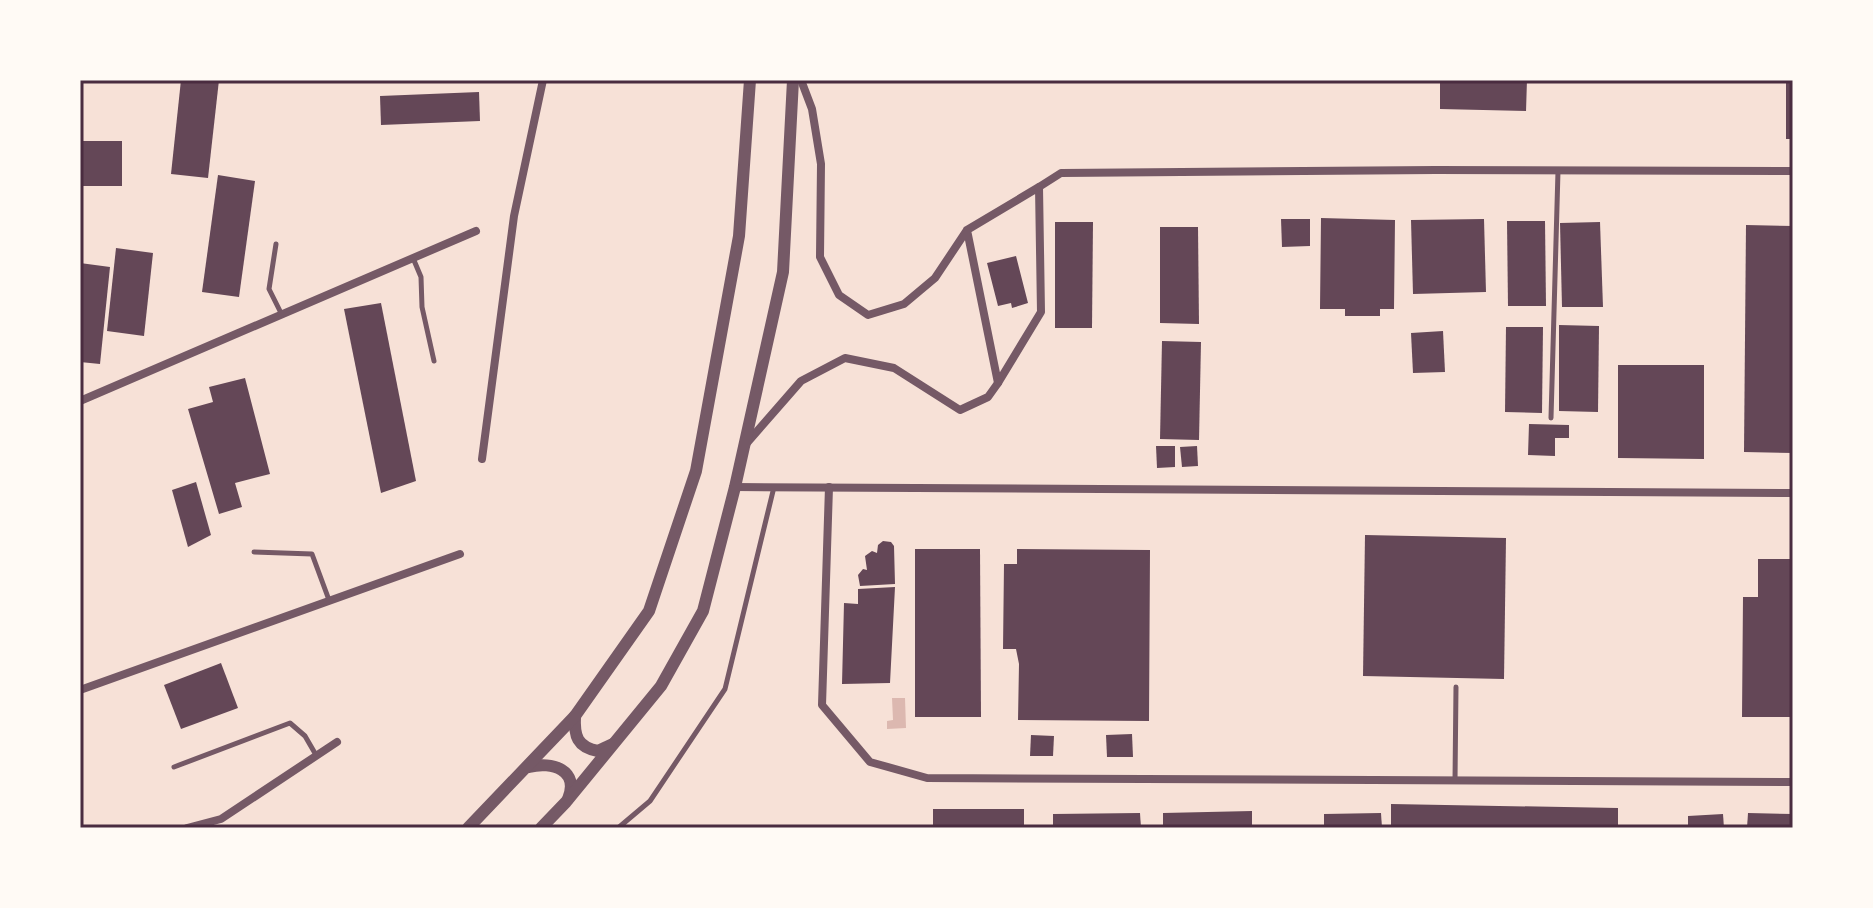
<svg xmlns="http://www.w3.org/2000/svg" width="1873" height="908" font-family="Helvetica,sans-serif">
<rect width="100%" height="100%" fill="#f7e1d7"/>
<polygon fill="#dcb8b0" points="892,698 905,698 906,728 887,729 887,721 893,720"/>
<g fill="#644757">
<polygon points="181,80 219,80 208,178 171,174"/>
<polygon points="1440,80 1527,80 1526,111 1440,109"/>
<rect x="1786" y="80" width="7" height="59"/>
<polygon points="479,92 480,121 381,125 380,96"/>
<rect x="80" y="141" width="42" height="45"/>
<polygon points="218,175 255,181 239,297 202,292"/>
<polygon points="1321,218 1395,220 1394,309 1380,309 1380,316 1345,316 1345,309 1320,309"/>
<polygon points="1281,219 1310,219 1310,246 1282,247"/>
<polygon points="1484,219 1486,292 1413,294 1411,220"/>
<polygon points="1507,221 1545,221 1546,306 1508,306"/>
<polygon points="1055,222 1093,222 1092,328 1055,328"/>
<polygon points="1600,222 1603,307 1562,307 1560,223"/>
<polygon points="1746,225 1793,226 1793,453 1744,452"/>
<polygon points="1160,227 1198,227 1199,324 1160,323"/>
<polygon points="116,248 153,253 144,336 107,331"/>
<polygon points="1016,256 1028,303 1012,308 1011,303 998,306 987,263"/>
<polygon points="80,263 110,267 100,364 80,362"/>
<polygon points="381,303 416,481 381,493 344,309"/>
<polygon points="1559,325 1599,326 1598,412 1559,411"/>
<polygon points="1506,327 1543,327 1542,413 1505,412"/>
<polygon points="1443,331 1445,372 1413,373 1411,333"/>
<polygon points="1162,341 1201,342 1199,440 1160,439"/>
<polygon points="1618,365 1704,365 1704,459 1618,458"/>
<polygon points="245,378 270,474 235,483 242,507 219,514 188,409 213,402 209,387"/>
<polygon points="1529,424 1569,425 1569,438 1555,438 1555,456 1528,455"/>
<polygon points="1156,446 1175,446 1175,467 1157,468"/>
<polygon points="1197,446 1198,466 1182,467 1180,447"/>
<polygon points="196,482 211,535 188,547 172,490"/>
<polygon points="1365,535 1506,538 1504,679 1363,676"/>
<polygon points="883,541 891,542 894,546 895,584 860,586 858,575 863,569 867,570 865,556 872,551 877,553 878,545"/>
<polygon points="915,549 980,549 981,717 915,717"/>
<polygon points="1017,549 1150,550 1149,721 1018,720 1019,664 1016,649 1003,649 1004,564 1017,564"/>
<polygon points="1758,559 1793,559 1793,717 1742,717 1743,597 1758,597"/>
<polygon points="895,587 890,683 842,684 844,603 858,604 858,589"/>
<polygon points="221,663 238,708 181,729 164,685"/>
<polygon points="1132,734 1133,757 1107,757 1106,735"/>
<polygon points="1031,735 1054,736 1053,756 1030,756"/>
<polygon points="1391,804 1618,808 1618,828 1391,828"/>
<rect x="933" y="809" width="91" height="19"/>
<polygon points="1252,811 1252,828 1163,828 1163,813"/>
<polygon points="1140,813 1141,828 1053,828 1053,814"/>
<polygon points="1381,813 1382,828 1324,828 1324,814"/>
<polygon points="1748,813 1793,814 1793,828 1747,828"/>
<polygon points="1723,814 1724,828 1688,828 1688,816"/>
</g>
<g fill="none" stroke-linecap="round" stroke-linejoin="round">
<g stroke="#755966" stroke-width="5">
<polyline points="276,244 269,289 282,315"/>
<polyline points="413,258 421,277 422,307 434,361"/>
<polyline points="1551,418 1558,171"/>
<polyline points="254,552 312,554 329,600"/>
<polyline points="174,767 290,723 305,736 316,755"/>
<polyline points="1455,781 1456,687"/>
<polyline points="618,828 650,801 725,689 774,487"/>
</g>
<g stroke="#755966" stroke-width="8">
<polyline points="801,80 812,109 821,164 820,257 839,295 868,315 904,304 935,278 967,230 1039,187 1041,312 998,383 967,230"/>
<polyline points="1039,187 1061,173 1436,170 1793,171"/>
<polyline points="80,401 476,231"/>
<polyline points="746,444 801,381 845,358 894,368 960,410 988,397 998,383"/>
<polyline points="482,459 514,216 543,80"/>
<polyline points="735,487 1793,493"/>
<polyline points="829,487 822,705 870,762 927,778 1793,782"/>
<polyline points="80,690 460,554"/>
<polyline points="187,828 221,819 337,742"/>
</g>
<g stroke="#755966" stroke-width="12">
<path d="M575 716C574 736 577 747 598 751L613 744"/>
<path d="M529 767C552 761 580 770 568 799"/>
<polyline points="468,828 575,716 649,611 696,471 739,236 750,80"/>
<polyline points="541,828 566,802 661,686 703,611 735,487 783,272 793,80"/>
</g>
</g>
<rect width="1873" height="908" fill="none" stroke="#fffaf5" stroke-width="164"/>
<rect x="82" y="82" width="1709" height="744" fill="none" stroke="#4a2c40" stroke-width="3"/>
</svg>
